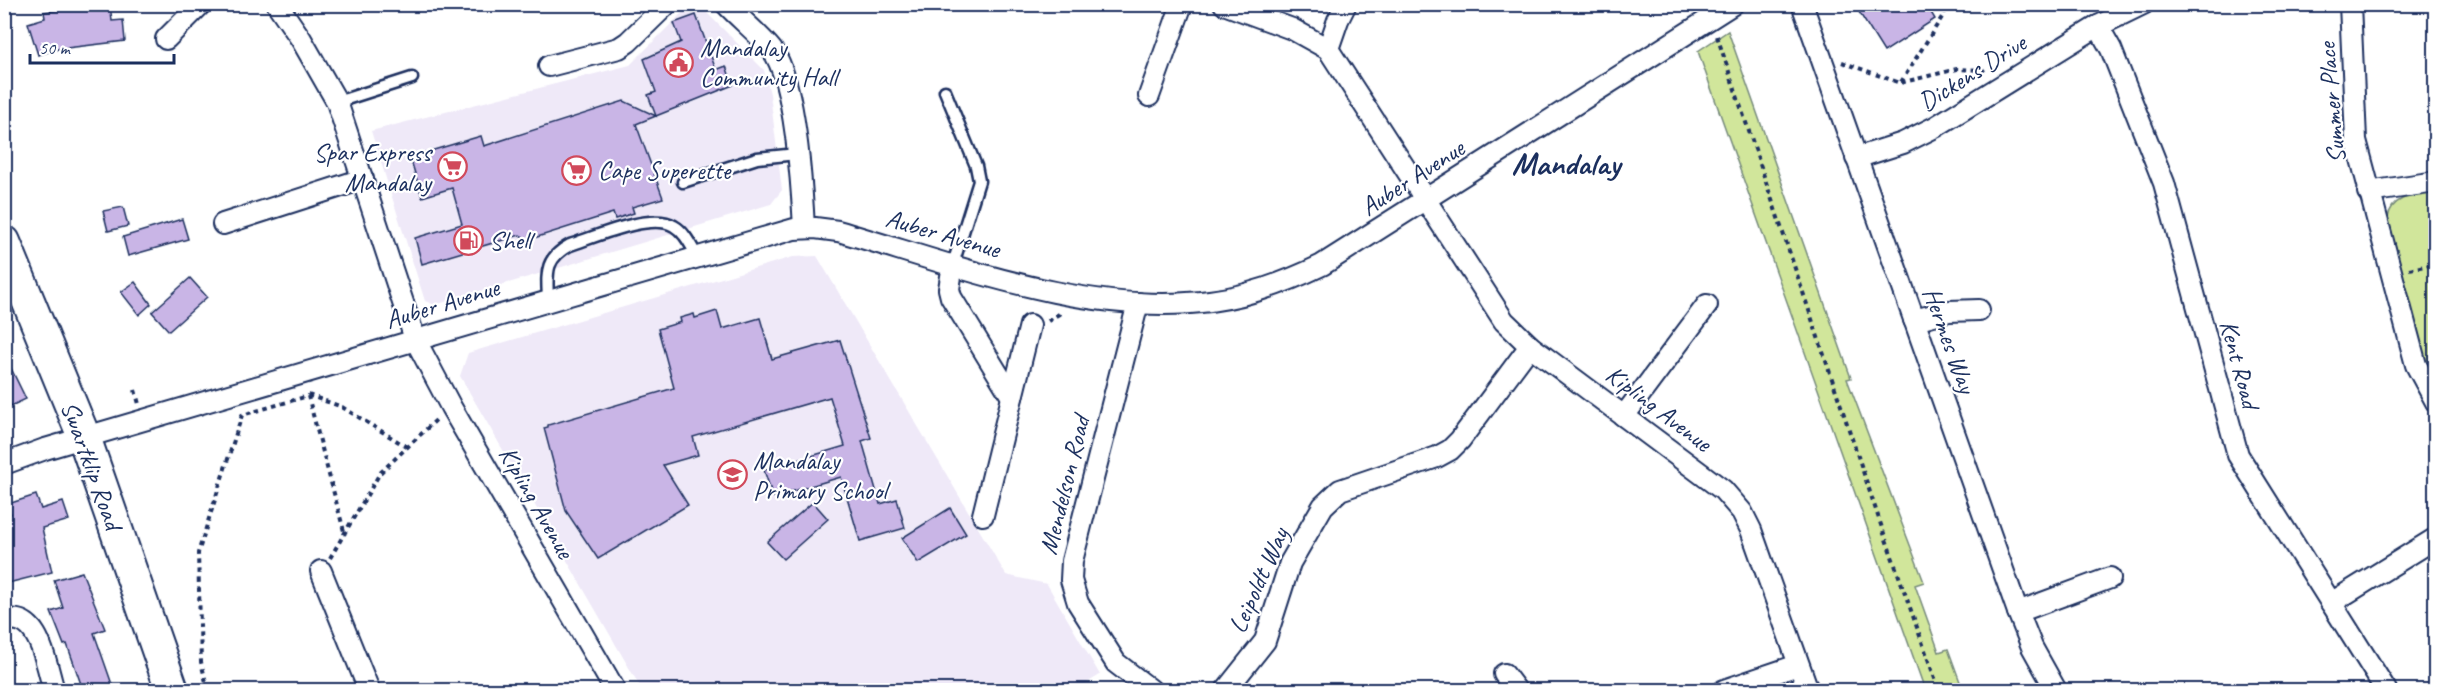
<svg xmlns="http://www.w3.org/2000/svg" width="2440" height="695" font-family="Caveat,sans-serif">
<rect width="100%" height="100%" fill="#fff"/>
<filter id="ink" filterUnits="userSpaceOnUse"><feTurbulence type="fractalNoise" baseFrequency=".0167" numOctaves="2"/><feDisplacementMap in="SourceGraphic" scale="12" xChannelSelector="R" yChannelSelector="G"/><feConvolveMatrix kernelMatrix="1 2 1 2 8 2 1 2 1" color-interpolation-filters="sRGB"/></filter>
<g filter="url(#ink)">
<g fill="#efe9f8">
<polygon points="684,11 705,11 764,70 770,94 782,190 771,204 435,305 425,301 371,131 630,65"/>
<polygon points="817,256 1006,575 1047,584 1100,675 1075,690 642,690 460,376 468,353 793,257"/>
</g>
<g fill="#d1e69b" stroke="#768a7c" stroke-width="1.5">
<polygon points="1728,31 1851,378 1847,379 1924,582 1915,585 1939,652 1948,649 1963,690 1925,690 1701,60 1698,51"/>
<path d="M2435 192V381L2420 344 2388 218C2391 195 2417 195 2435 192Z"/>
</g>
<g fill="#c9b5e6" stroke="#1b2f5e" stroke-width="1.5">
<polygon points="108,4 110,4 112,21 123,20 125,41 58,49 38,55 28,23 45,18 44,12"/>
<polygon points="1854,4 1926,4 1935,19 1884,52"/>
<polygon points="696,15 716,70 726,66 733,85 636,124 663,198 632,207 634,213 615,219 613,213 528,240 520,235 422,264 415,238 462,224 452,188 422,197 410,157 481,136 484,146 624,101 656,116 648,95 656,92 644,59 681,42 674,23"/>
<polygon points="123,207 128,226 108,231 103,211"/>
<polygon points="182,219 188,239 128,256 123,237"/>
<polygon points="190,278 207,297 169,331 152,312"/>
<polygon points="135,282 151,304 139,315 121,292"/>
<polygon points="717,311 722,329 760,318 772,359 840,340 871,438 862,441 880,504 897,499 905,528 860,541 841,477 773,497 764,470 845,446 830,397 693,437 698,455 663,465 688,505 598,559 566,511 544,428 548,427 548,425 674,388 658,329 681,322 680,318 694,314 695,318"/>
<polygon points="4,354 26,399 11,406 4,392"/>
<polygon points="36,495 41,509 63,502 69,520 42,528 52,572 4,584 4,515 11,514 8,504"/>
<polygon points="813,502 828,519 783,559 767,542"/>
<polygon points="950,508 966,534 918,563 902,538"/>
<polygon points="82,572 105,629 94,633 114,690 83,690 67,644 64,645 51,612 63,608 54,580"/>
</g>
<g fill="none" stroke-linecap="round" stroke-linejoin="round">
<defs>
<g id="lane">
<polyline points="945,91 976,166 979,181 953,264"/>
<polyline points="337,102 412,78"/>
<polyline points="683,182 757,158 797,154"/>
<path d="M548 300C547 273 544 259 570 245 595 237 651 212 674 226 685 232 691 246 697 256"/>
</g>
<g id="street">
<polyline points="277,4 301,39 337,102 415,339 451,407 615,690"/>
<path d="M726 4C741 20 759 34 772 50 795 79 802 189 804 228"/>
<polyline points="1224,4 1292,29 1328,49 1504,321 1530,346 1723,490 1742,512 1751,530 1808,690"/>
<polyline points="1802,4 2018,612 2032,647 2056,690"/>
<polyline points="2350,4 2356,140 2416,365 2436,402"/>
<polyline points="2098,26 2111,49 2164,183 2238,455 2386,690"/>
<polyline points="166,39 201,4"/>
<polyline points="1328,49 1338,20 1346,4"/>
<polyline points="549,66 619,48 628,42 667,4"/>
<polyline points="1149,96 1182,4"/>
<polyline points="1856,158 1903,143 1935,127 2098,26 2143,4"/>
<polyline points="2368,192 2436,182"/>
<polyline points="223,224 363,179"/>
<polyline points="953,264 949,289 951,297 1012,397"/>
<polyline points="1138,303 1072,561 1071,580 1078,603 1116,663 1151,690"/>
<polyline points="1914,320 1949,311 1979,310"/>
<polyline points="1624,416 1707,305"/>
<path d="M4 464 45 449 794 229 815 228 838 231C956 265 1087 317 1210 301 1250 296 1287 282 1322 265L1733 4"/>
<polyline points="983,515 1030,325"/>
<polyline points="321,571 369,690"/>
<polyline points="2331,603 2436,538"/>
<polyline points="2018,612 2110,578"/>
<path d="M4 621C40 610 46 666 54 690"/>
<polyline points="1504,674 1516,690"/>
<polyline points="1226,690 1265,641 1290,563 1323,506 1340,490 1437,457 1450,450 1460,440 1530,346"/>
<polyline points="1724,690 1798,665"/>
</g>
<polyline id="primary" points="4,242 84,437 172,690"/>
</defs>
<use href="#lane" stroke="#1b2f5e" stroke-width="15"/>
<use href="#street" stroke="#1b2f5e" stroke-width="24"/>
<use href="#primary" stroke="#1b2f5e" stroke-width="36"/>
<g stroke="#1b2f5e" stroke-width="4" stroke-dasharray="4.5 4.5" stroke-linecap="butt">
<polyline points="1717,36 1881,525 1939,690"/>
<polyline points="1842,62 1900,83 1957,69 1983,70 1986,74"/>
<polyline points="1901,82 1944,14 1947,4"/>
<polyline points="2409,269 2436,264"/>
<polyline points="1048,321 1059,314 1060,311"/>
<polyline points="135,390 139,404"/>
<polyline points="308,395 342,407 407,447"/>
<polyline points="330,558 380,473 438,418"/>
<polyline points="208,690 201,662 198,553 242,415 308,396 345,535"/>
</g>
<use href="#lane" stroke="#fff" stroke-width="10"/>
<use href="#street" stroke="#fff" stroke-width="20"/>
<use href="#primary" stroke="#fff" stroke-width="32"/>
</g>
</g>
<defs>
<symbol id="civic-ring" viewBox="-11 -11 22 22"><circle r="9.5" fill="#fff" stroke="#d1495b" stroke-width="1.5"/><path d="M-.6-6.5H3V-4.5H.6V-3L4-1V1h2V6H-6V1h2V-1L-.6-3ZM-1.2 2.5V6h2.4V2.5Z" fill="#d1495b"/></symbol>
<symbol id="supermarket-ring" viewBox="-11 -11 22 22"><circle r="9.5" fill="#fff" stroke="#d1495b" stroke-width="1.5"/><path d="M-6-5.5h2.5l.6 2H6L4.5 2H-2.5L-4.4-4H-6ZM-1.5 3.2a1.3 1.3 0 1 0 .1 0ZM3 3.2a1.3 1.3 0 1 0 .1 0Z" fill="#d1495b"/></symbol>
<symbol id="fuel-ring" viewBox="-11 -11 22 22"><circle r="9.5" fill="#fff" stroke="#d1495b" stroke-width="1.5"/><path d="M-5.5-6h7V0h2V4h1.3V-2.5L3-4.5l.8-.8L6-3V5H2.5V1h-1V6h-7ZM-4.2-4.7v3.2H.2V-4.7Z" fill="#d1495b"/></symbol>
<symbol id="school-ring" viewBox="-11 -11 22 22"><circle r="9.5" fill="#fff" stroke="#d1495b" stroke-width="1.5"/><path d="M0-5L7-2L0 1L-7-2ZM-4 1L0 2.5L4 1V4Q0 6-4 4Z" fill="#d1495b"/></symbol>
</defs>
<g fill-rule="evenodd">
<use href="#civic-ring" x="662" y="46" width="33" height="33"/>
<use href="#supermarket-ring" x="436" y="150" width="33" height="33"/>
<use href="#supermarket-ring" x="560" y="154" width="33" height="33"/>
<use href="#fuel-ring" x="452" y="224" width="33" height="33"/>
<use href="#school-ring" x="716" y="458" width="33" height="33"/>
</g>
<g text-anchor="middle" stroke-width="4.5" stroke-linejoin="round" paint-order="stroke">
<g font-size="26" fill="#1b2f5e" stroke="#fff" text-anchor="start">
<text x="700" y="56">Mandalay<tspan x="700" dy="30">Community Hall</tspan></text>
<text x="431" y="161" text-anchor="end">Spar Express<tspan x="431" dy="30">Mandalay</tspan></text>
<text x="598" y="179">Cape Superette</text>
<text x="489" y="249">Shell</text>
<text x="753" y="469">Mandalay<tspan x="753" dy="30">Primary School</tspan></text>
</g>
<g font-size="26" fill="#1b2f5e" stroke="#fff">
<text transform="translate(1972 72) rotate(-32)" y="9">Dickens Drive</text>
<text transform="translate(2331 103) rotate(-95)" y="9">Summer Place</text>
<text transform="translate(1412 177) rotate(-33)" y="9">Auber Avenue</text>
<text transform="translate(943 233) rotate(16)" y="9">Auber Avenue</text>
<text transform="translate(442 303) rotate(-17)" y="9">Auber Avenue</text>
<text transform="translate(1950 340) rotate(70)" y="9">Hermes Way</text>
<text transform="translate(2240 364) rotate(75)" y="9">Kent Road</text>
<text transform="translate(1659 408) rotate(37)" y="9">Kipling Avenue</text>
<text transform="translate(92 465) rotate(70)" y="9">Swartklip Road</text>
<text transform="translate(1064 485) rotate(-76)" y="9">Mendelson Road</text>
<text transform="translate(537 502) rotate(60)" y="9">Kipling Avenue</text>
<text transform="translate(1258 580) rotate(-66)" y="9">Leipoldt Way</text>
</g>
<g font-size="32" font-weight="bold" fill="#1b2f5e" stroke="#fff">
<text x="1566" y="174">Mandalay</text>
</g>
</g>
<rect width="2440" height="695" fill="none" stroke="#fff" stroke-width="24"/>
<rect x="12" y="12" width="2416" height="671" fill="none" stroke="#1b2f5e" stroke-width="2" filter="url(#ink)"/>
<path d="M30 54v9h144v-9" fill="none" stroke="#1b2f5e" stroke-width="3"/>
<text x="39" y="54" font-size="18" fill="#1b2f5e" stroke="#ffffff" stroke-width="4.5" paint-order="stroke">50 m</text>
</svg>
